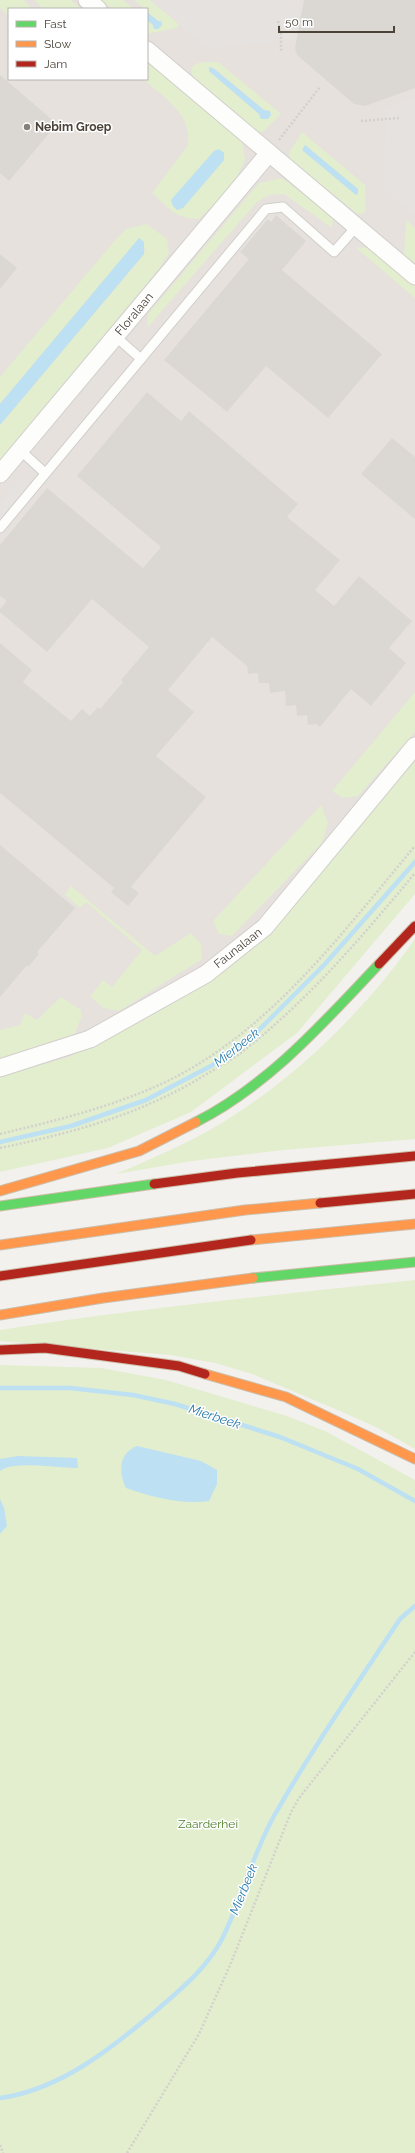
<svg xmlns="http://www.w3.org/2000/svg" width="415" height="2153" font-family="Raleway,sans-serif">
<rect width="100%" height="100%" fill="#f3f1ee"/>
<path fill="#e6e1dd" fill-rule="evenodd" d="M0 0H415V802L0 1134ZM9 9H147V79H9Z"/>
<g fill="#e2eece" fill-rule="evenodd">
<polygon points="0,0 24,0 32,9 9,9 9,16 0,8"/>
<polygon points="34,0 71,0 82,9 43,9"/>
<polygon points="101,0 123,0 134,9 112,9"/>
<polygon points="134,0 150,0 179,24 177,28 147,34 147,20 153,25 154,29 158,21 147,12 147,9 144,9"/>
<path d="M147 62 242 141 245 160 233 185 199 219C175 219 169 208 152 193L188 145C192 113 164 98 143 79H147Z"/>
<path d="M218 62 281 114 263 132H258L193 77C186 60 207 62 218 62ZM209 67 214 68 264 110 261 119 259 114 209 71Z"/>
<polygon points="302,132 365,185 366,211 361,214 356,213 289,158 289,153"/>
<polygon points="282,178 333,216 332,228 284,194 269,195 257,202 147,328 148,314 259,183"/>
<polygon points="406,220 415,228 415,264 404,255"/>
<polygon points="147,224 167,239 169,253 158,270 0,460 0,425 144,254 145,248 139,239 0,404 0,377 116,239 126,229"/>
<polygon points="373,247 415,284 415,298 356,248"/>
<polygon points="415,692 415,732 358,796 343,798 332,791"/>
<polygon points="415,759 415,894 297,1033 191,1112 108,1148 0,1172 0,1076 69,1057 195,988 273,926"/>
<polygon points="321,805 328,823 322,843 232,936 219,934 213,921"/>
<polygon points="71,886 155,956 191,933 201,944 202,959 119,1011 104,1008 90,997 103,980 112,987 142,950 86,902 80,908 65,895"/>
<path d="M415 939V1139L283 1150 192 1161 116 1174C153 1158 191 1142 225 1121 299 1075 365 1010 415 939Z"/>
<polygon points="61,997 81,1010 81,1018 75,1034 0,1058 0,1030 20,1025 25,1013 37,1020"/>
<path d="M415 1280V1449L378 1428 340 1411 252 1374 215 1363 170 1355 0 1341V1330C138 1308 276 1295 415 1280Z"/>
<polygon points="0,1365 101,1368 166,1380 287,1416 327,1432 415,1480 415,2153 0,2153"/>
</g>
<g fill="#e5e2df">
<polygon points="150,0 301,0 293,39 209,49"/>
<polygon points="415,97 415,216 382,189 387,109"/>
<polygon points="24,474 38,486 0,530 0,502"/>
</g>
<g fill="#bde0f2">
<polygon points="147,12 158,21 161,21 162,25 158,29 154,29 153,25 147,20"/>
<polygon points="209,67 213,68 264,110 270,111 271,115 268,119 261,119 259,114 209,71"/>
<polygon points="305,145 358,189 358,194 356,195 302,150"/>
<polygon points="219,149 224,153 224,160 183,208 177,210 173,206 171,200 214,151"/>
<polygon points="139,238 144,242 144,254 0,425 0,404"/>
<path d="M137 1446 201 1461 217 1470V1484L209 1501C183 1505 151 1497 126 1488 118 1472 119 1453 137 1446Z"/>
<path d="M18 1456 77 1458 78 1468C61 1468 12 1460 0 1471V1459Z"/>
<polygon points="0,1499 4,1508 7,1526 0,1534"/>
</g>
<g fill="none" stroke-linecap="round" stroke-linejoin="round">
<g stroke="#bde0f2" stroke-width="4.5">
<polyline points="0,1142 71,1126 146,1100 211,1066 255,1034 325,964 415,862"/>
<polyline points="0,1388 70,1388 133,1395 175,1404 280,1437 358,1469 415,1501"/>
<path d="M0 2098C60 2090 112 2048 157 2010 181 1989 207 1968 222 1939 242 1899 252 1855 274 1816 312 1749 357 1684 400 1619L415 1606"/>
</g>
</g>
<g fill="#dbd8d4">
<polygon points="304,0 415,0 415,88 365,106 354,104 297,55 295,48"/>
<polygon points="0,75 57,124 9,181 0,173"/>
<polygon points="276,215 306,241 282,270 382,354 328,418 266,366 227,412 164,360 249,259 240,252 268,219 271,222"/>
<polygon points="0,254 17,268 0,289"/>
<polygon points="147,392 181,421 189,411 298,504 287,517 340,560 315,590 334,606 359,576 412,621 389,648 406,663 371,706 351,689 320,727 316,724 308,725 307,715 297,716 296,705 286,706 285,691 270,693 269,683 259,683 258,673 248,674 247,666 212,637 168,690 194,712 156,756 206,797 131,887 139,893 128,906 111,892 114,888 0,793 0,643 32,670 23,682 71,721 82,709 90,716 98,707 100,709 123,682 121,680 149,647 92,599 47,652 0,612 0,609 7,601 0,596 0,545 47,488 143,568 161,547 77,476"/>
<polygon points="392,438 415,457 415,519 361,474"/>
<polygon points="0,845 75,908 37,952 39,954 28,967 27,965 0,997"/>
</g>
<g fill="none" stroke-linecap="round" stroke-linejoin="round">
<defs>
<g id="lane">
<polyline points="115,336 141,359"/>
<polyline points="20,450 45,473"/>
<polyline points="0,528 266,209 283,207 334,252 356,227"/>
</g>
<g id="street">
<polyline points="87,0 98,9"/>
<polyline points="147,50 415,276"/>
<polyline points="0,474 269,153"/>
<polyline points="0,1068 90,1039 206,974 265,927 415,746"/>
</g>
<g id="fast">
<path d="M196 1122C269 1085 324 1022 379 964"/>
<polyline points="0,1206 154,1184"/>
<polyline points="253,1278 415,1262"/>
</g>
<g id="slow">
<polyline points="0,1191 139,1151 196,1122"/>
<polyline points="251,1240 415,1224"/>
<polyline points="0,1245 245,1210 320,1203"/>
<polyline points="0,1315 103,1298 253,1278"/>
<polyline points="205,1374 286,1397 415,1459"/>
</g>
<g id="jam">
<polyline points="379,964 415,926"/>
<polyline points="154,1184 237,1173 415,1156"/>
<polyline points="320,1203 415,1194"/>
<polyline points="0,1276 251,1240"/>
<polyline points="0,1350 45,1348 179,1366 205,1374"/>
</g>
</defs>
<use href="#lane" stroke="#d1cfcb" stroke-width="11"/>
<use href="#street" stroke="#d1cfcb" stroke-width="19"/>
<use href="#fast" stroke="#ccbda8" stroke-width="11"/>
<use href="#slow" stroke="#ccbda8" stroke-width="11"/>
<use href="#jam" stroke="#ccbda8" stroke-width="11"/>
<g stroke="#d3d1cc" stroke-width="2.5" stroke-dasharray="2 2" stroke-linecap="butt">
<polyline points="278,21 281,33 281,51"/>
<polyline points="361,121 399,118"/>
<polyline points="279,140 320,87"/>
<path d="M0 1134C54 1121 108 1108 159 1085 267 1036 341 934 415 846"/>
<path d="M0 1148C76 1132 143 1114 210 1072 219 1067 229 1061 238 1055 305 1004 362 937 415 873"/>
<polyline points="0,2145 3,2153"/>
<polyline points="127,2153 199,2034 231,1963 291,1812 299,1798 415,1652"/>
</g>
<use href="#lane" stroke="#fdfdfc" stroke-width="9"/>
<use href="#street" stroke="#fdfdfc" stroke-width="17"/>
<use href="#fast" stroke="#63d668" stroke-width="9"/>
<use href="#slow" stroke="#ff974d" stroke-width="9"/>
<use href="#jam" stroke="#b3261e" stroke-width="9"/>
</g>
<circle fill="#868078" stroke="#fff" stroke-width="1.5" cx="27" cy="127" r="4"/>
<g text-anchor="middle" stroke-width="3" stroke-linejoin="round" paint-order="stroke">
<g font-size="12" font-weight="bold" fill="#4b4338" stroke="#fff" text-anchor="start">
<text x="35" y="131">Nebim Groep</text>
</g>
<g font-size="12" fill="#4b4338" stroke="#fff">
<text transform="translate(134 314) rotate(-50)" y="4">Floralaan</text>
<text transform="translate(238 948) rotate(-38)" y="4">Faunalaan</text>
</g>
<g font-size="12" fill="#4e8127" stroke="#fff">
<text x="208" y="1828">Zaarderhei</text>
</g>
<g font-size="13" font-style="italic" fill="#287bac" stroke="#fff">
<text transform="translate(236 1047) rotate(-38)" y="5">Mierbeek</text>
<text transform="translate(215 1416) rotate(18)" y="5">Mierbeek</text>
<text transform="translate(243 1889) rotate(-68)" y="5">Mierbeek</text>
</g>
</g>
<rect x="8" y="8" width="140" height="72" fill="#ffffff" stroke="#b7b4af"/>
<rect x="16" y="21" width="20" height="6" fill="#63d668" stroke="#b7b4af"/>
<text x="44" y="28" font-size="12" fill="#4b4338">Fast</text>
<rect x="16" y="41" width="20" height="6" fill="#ff974d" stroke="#b7b4af"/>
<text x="44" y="48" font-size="12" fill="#4b4338">Slow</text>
<rect x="16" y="61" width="20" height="6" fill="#b3261e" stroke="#b7b4af"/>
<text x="44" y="68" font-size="12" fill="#4b4338">Jam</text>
<path d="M279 26v6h115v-6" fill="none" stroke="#4b4338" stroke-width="2"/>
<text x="285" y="26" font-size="12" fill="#4b4338" stroke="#ffffff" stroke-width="3" paint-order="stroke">50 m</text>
</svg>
